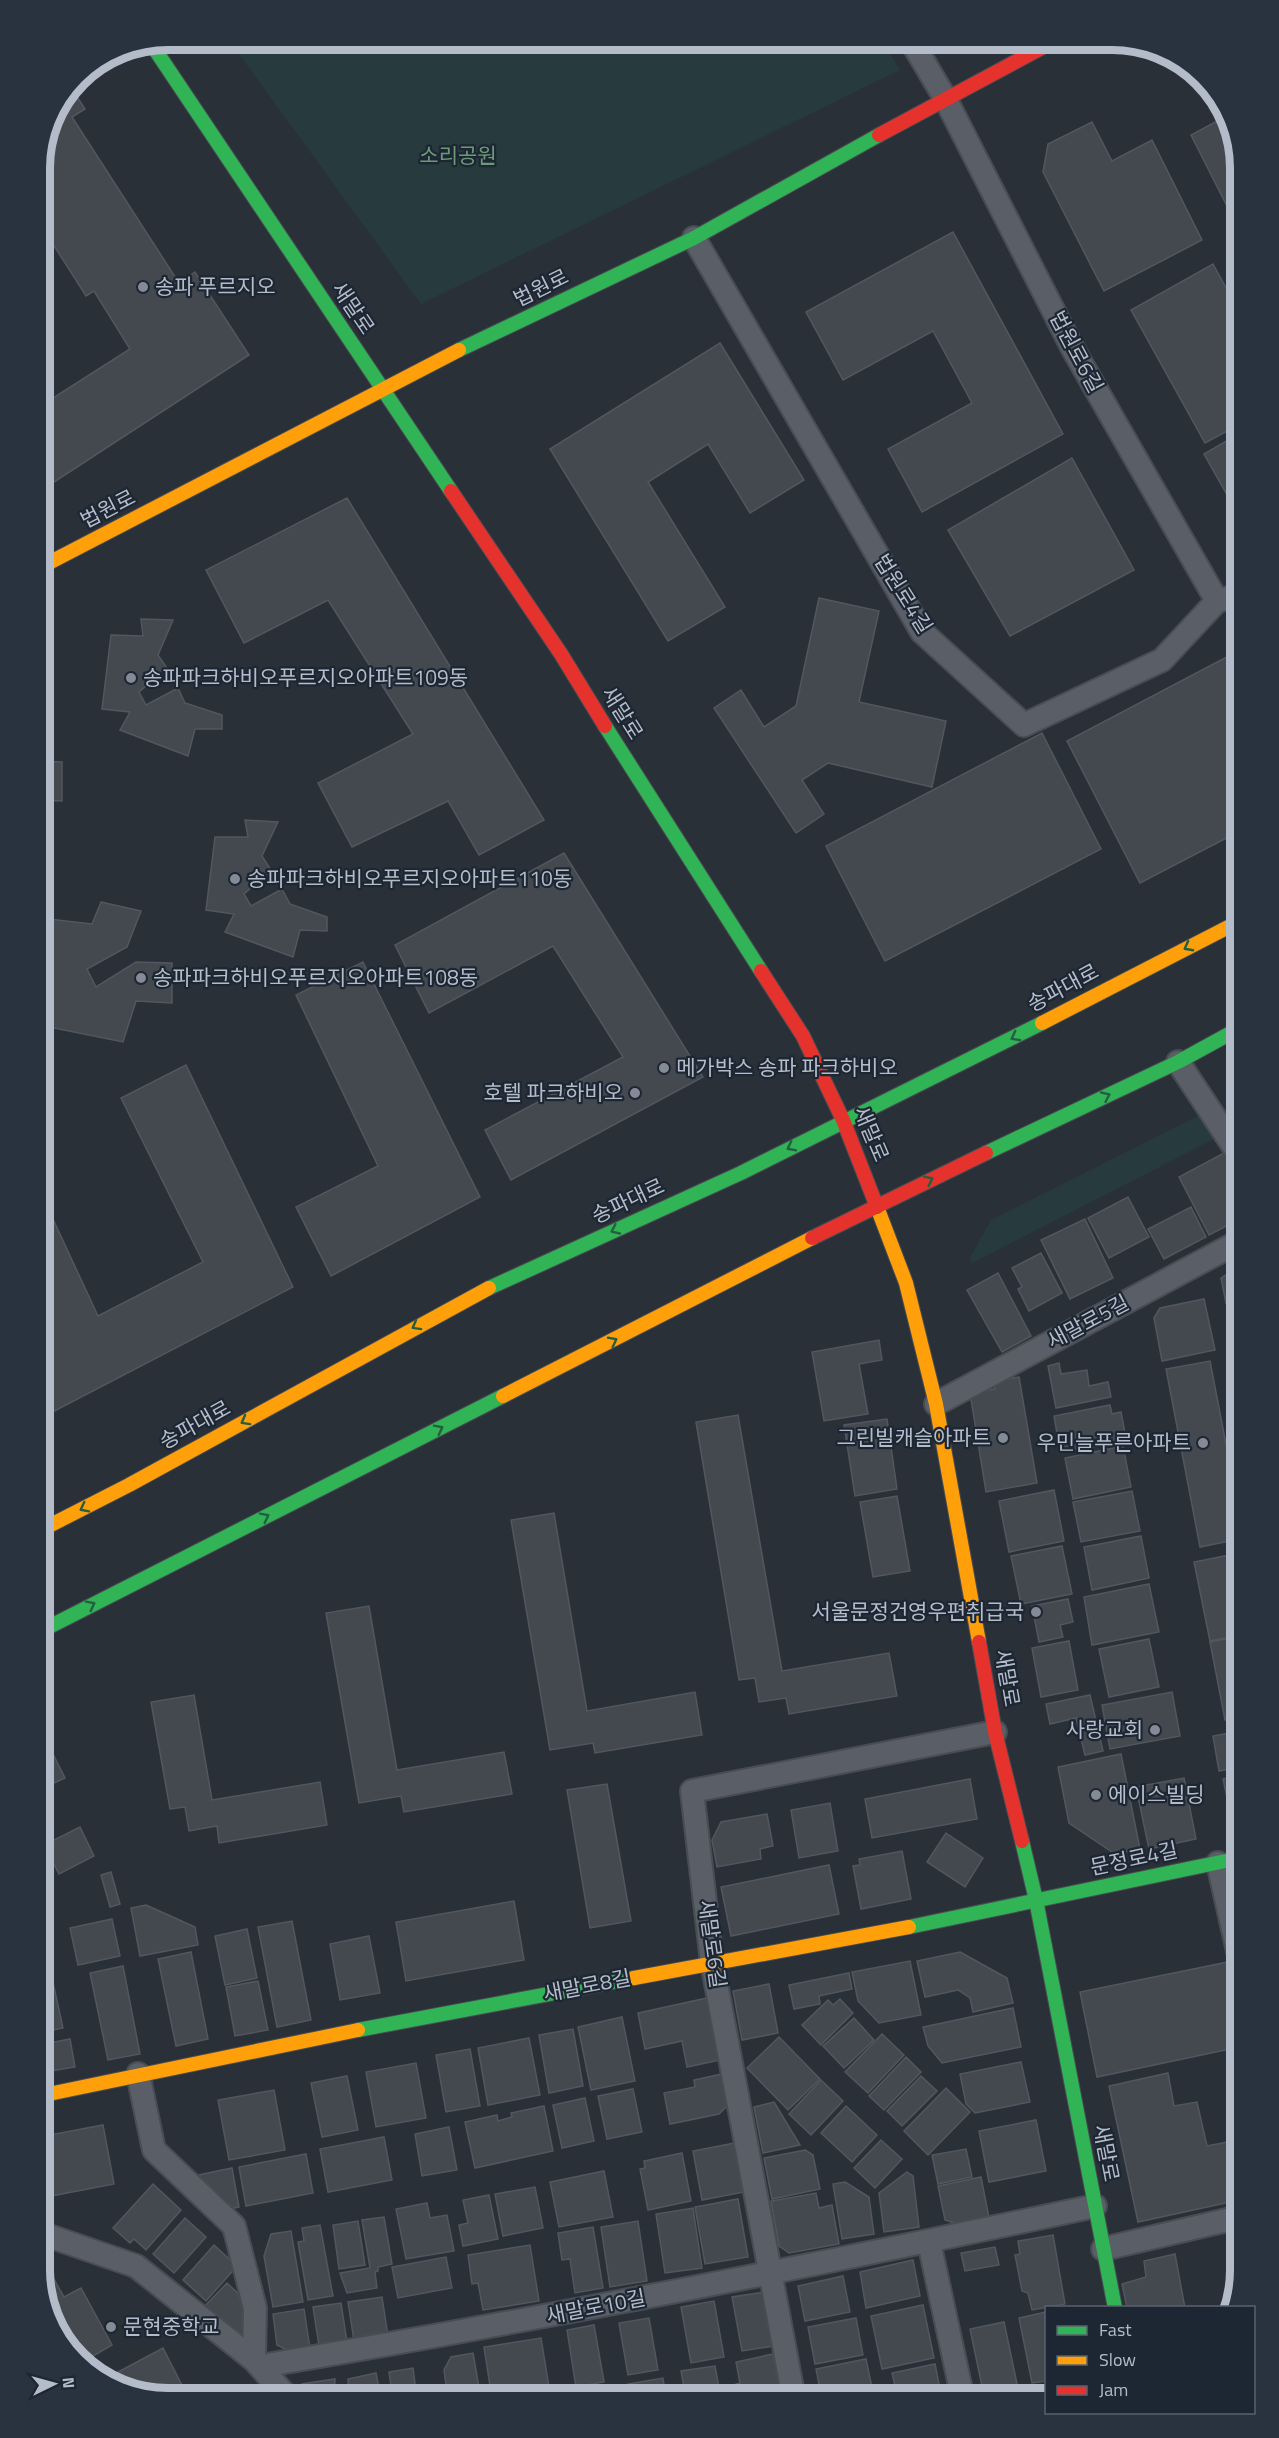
<svg xmlns="http://www.w3.org/2000/svg" width="1279" height="2438" font-family="'Titillium Web','Noto Sans KR',sans-serif">
<rect width="100%" height="100%" fill="#2a3038"/>
<g fill="#273a3e">
<polygon points="228,39 881,39 900,70 421,304"/>
<polygon points="1206,1112 1220,1136 972,1263 970,1258 991,1220"/>
</g>
<g fill="#444950" stroke="#52575f" stroke-width="1.5">
<polygon points="1202,82 1230,118 1240,168 1240,224 1237,226 1191,135 1221,119"/>
<polygon points="70,86 85,109 72,117 179,283 195,272 249,355 51,484 39,486 39,407 130,349 94,291 86,296 39,222 39,159 49,118"/>
<polygon points="1092,122 1112,161 1152,140 1202,240 1104,291 1043,172 1048,144"/>
<polygon points="953,232 1063,434 922,512 888,449 972,403 933,331 843,380 806,312"/>
<polygon points="1213,264 1240,313 1240,424 1205,443 1131,310"/>
<polygon points="720,343 804,480 750,513 708,444 648,482 725,607 668,641 550,449"/>
<polygon points="1240,433 1240,518 1204,454"/>
<polygon points="1072,458 1134,570 1010,636 948,530"/>
<polygon points="347,498 544,820 479,855 448,801 352,847 318,783 413,734 328,600 244,643 206,570"/>
<polygon points="819,598 879,611 859,702 946,721 932,787 828,763 802,780 824,814 796,833 714,708 741,690 764,727 796,706"/>
<polygon points="141,619 173,620 158,655 167,668 139,692 146,705 178,688 185,703 222,715 222,729 195,729 188,756 120,730 130,712 102,709 111,635 143,636"/>
<polygon points="1240,650 1240,831 1140,883 1067,741"/>
<polygon points="1042,733 1101,849 885,961 826,846"/>
<polygon points="39,761 62,762 62,801 39,800"/>
<polygon points="245,820 278,822 262,856 271,870 244,894 251,906 282,889 290,904 327,917 327,931 300,930 293,957 225,932 234,914 206,910 215,837 248,837"/>
<polygon points="564,853 703,1077 511,1180 485,1130 623,1057 553,946 429,1013 395,945"/>
<polygon points="101,902 141,911 127,947 87,969 96,987 136,962 172,963 172,1003 136,1001 123,1042 39,1025 49,1002 39,1002 39,960 49,919 92,924"/>
<polygon points="363,962 480,1197 331,1276 296,1207 378,1166 296,995"/>
<polygon points="186,1065 293,1287 39,1419 39,1189 98,1316 203,1262 121,1098"/>
<polygon points="1224,1153 1240,1183 1240,1219 1209,1235 1179,1177"/>
<polygon points="1128,1197 1149,1237 1109,1258 1088,1218"/>
<polygon points="1191,1207 1206,1237 1164,1259 1148,1229"/>
<polygon points="1085,1219 1113,1278 1070,1299 1041,1240"/>
<polygon points="1041,1253 1062,1293 1029,1311 1018,1289 1022,1287 1012,1268"/>
<polygon points="1240,1266 1240,1300 1226,1303 1221,1278"/>
<polygon points="998,1273 1031,1336 1002,1352 967,1290"/>
<polygon points="1204,1299 1215,1350 1162,1361 1154,1318 1160,1308"/>
<polygon points="879,1340 882,1360 859,1364 868,1414 824,1421 812,1352"/>
<polygon points="1210,1361 1240,1517 1240,1539 1200,1547 1166,1369"/>
<polygon points="1059,1363 1061,1374 1087,1370 1089,1386 1108,1382 1111,1397 1056,1408 1048,1366"/>
<polygon points="1019,1377 1037,1483 986,1492 970,1393 995,1389 994,1381"/>
<polygon points="1110,1405 1112,1414 1121,1412 1126,1438 1109,1441 1109,1445 1060,1451 1054,1416"/>
<polygon points="738,1415 782,1671 889,1653 897,1696 789,1714 786,1698 759,1702 755,1678 739,1680 696,1422"/>
<polygon points="887,1419 897,1489 855,1496 844,1425"/>
<polygon points="1123,1446 1131,1487 1073,1499 1065,1458"/>
<polygon points="1054,1490 1064,1541 1009,1552 999,1501"/>
<polygon points="1132,1491 1140,1531 1081,1542 1073,1502"/>
<polygon points="897,1496 910,1571 873,1577 860,1502"/>
<polygon points="554,1513 587,1711 695,1692 702,1735 595,1753 593,1743 550,1750 511,1520"/>
<polygon points="1141,1536 1149,1578 1092,1590 1084,1547"/>
<polygon points="1062,1546 1072,1594 1021,1604 1011,1556"/>
<polygon points="1230,1555 1240,1608 1240,1635 1210,1641 1194,1562"/>
<polygon points="1149,1584 1159,1632 1092,1645 1084,1597"/>
<polygon points="1068,1599 1073,1622 1060,1625 1063,1637 1039,1642 1032,1606"/>
<polygon points="369,1606 397,1770 504,1752 512,1794 404,1812 401,1796 359,1803 326,1613"/>
<polygon points="1240,1636 1240,1718 1225,1720 1210,1642"/>
<polygon points="1149,1639 1159,1687 1109,1697 1099,1649"/>
<polygon points="1069,1641 1078,1690 1041,1697 1032,1648"/>
<polygon points="1172,1692 1180,1736 1110,1749 1102,1705"/>
<polygon points="194,1695 212,1800 320,1782 327,1825 219,1843 217,1826 189,1831 185,1807 170,1809 151,1702"/>
<polygon points="1090,1695 1103,1751 1085,1755 1076,1718 1050,1724 1046,1704"/>
<polygon points="1240,1731 1240,1767 1219,1771 1213,1736"/>
<polygon points="46,1740 65,1778 39,1790 39,1744"/>
<polygon points="1121,1754 1140,1849 1115,1854 1069,1823 1058,1767"/>
<polygon points="1240,1775 1240,1833 1235,1834 1223,1779"/>
<polygon points="1184,1778 1196,1839 1149,1849 1136,1787"/>
<polygon points="970,1779 977,1819 872,1838 865,1799"/>
<polygon points="607,1784 631,1921 590,1928 567,1790"/>
<polygon points="830,1803 838,1851 799,1858 791,1810"/>
<polygon points="767,1814 773,1846 760,1849 761,1859 717,1867 712,1840 721,1822"/>
<polygon points="80,1827 94,1856 59,1874 44,1845"/>
<polygon points="946,1833 983,1858 965,1887 927,1862"/>
<polygon points="902,1851 911,1899 861,1909 853,1866 860,1865 859,1859"/>
<polygon points="829,1865 839,1914 731,1936 721,1887"/>
<polygon points="111,1872 120,1904 110,1907 101,1875"/>
<polygon points="514,1901 524,1960 406,1981 396,1922"/>
<polygon points="146,1905 195,1927 198,1945 140,1956 131,1908"/>
<polygon points="112,1919 120,1956 78,1965 70,1928"/>
<polygon points="39,1921 45,1944 39,1946"/>
<polygon points="292,1921 311,2020 277,2027 258,1927"/>
<polygon points="247,1929 257,1978 225,1985 215,1936"/>
<polygon points="369,1936 380,1993 340,2000 330,1944"/>
<polygon points="191,1952 208,2039 176,2046 158,1959"/>
<polygon points="960,1952 1007,1978 1013,2003 973,2012 970,1998 958,1990 925,1997 917,1961"/>
<polygon points="910,1961 921,2015 879,2023 858,2001 852,1972"/>
<polygon points="1228,1962 1240,2023 1240,2047 1097,2077 1080,1992"/>
<polygon points="123,1966 140,2054 108,2060 90,1973"/>
<polygon points="50,1969 63,2028 39,2033 39,1971"/>
<polygon points="849,1973 852,1989 819,1996 820,2004 794,2009 789,1985"/>
<polygon points="258,1981 268,2030 235,2036 226,1987"/>
<polygon points="769,1984 778,2033 742,2040 733,1991"/>
<polygon points="707,1998 720,2060 687,2067 682,2041 645,2049 638,2013"/>
<polygon points="840,1999 853,2013 821,2045 802,2025 828,2000 833,2005"/>
<polygon points="1013,2008 1021,2047 942,2063 928,2046 923,2027"/>
<polygon points="622,2017 635,2081 591,2090 578,2027"/>
<polygon points="854,2018 874,2040 844,2068 823,2046"/>
<polygon points="573,2029 583,2086 549,2093 539,2035"/>
<polygon points="882,2034 904,2055 868,2093 845,2072"/>
<polygon points="779,2037 820,2079 788,2110 747,2068"/>
<polygon points="529,2038 540,2095 488,2105 478,2048"/>
<polygon points="70,2039 75,2067 39,2073 39,2045"/>
<polygon points="470,2049 480,2106 446,2112 436,2055"/>
<polygon points="906,2057 921,2072 884,2110 869,2096"/>
<polygon points="1021,2062 1030,2102 975,2113 966,2104 960,2074"/>
<polygon points="416,2063 426,2118 376,2127 366,2072"/>
<polygon points="1168,2073 1174,2106 1197,2102 1207,2146 1238,2140 1240,2200 1138,2222 1109,2086"/>
<polygon points="722,2074 728,2105 719,2114 670,2124 664,2093 695,2087 694,2080"/>
<polygon points="347,2076 358,2130 322,2137 311,2083"/>
<polygon points="921,2076 937,2091 902,2126 887,2111"/>
<polygon points="821,2080 843,2101 811,2135 789,2114"/>
<polygon points="946,2088 970,2112 928,2155 904,2131"/>
<polygon points="633,2089 642,2132 607,2139 598,2096"/>
<polygon points="274,2090 285,2150 229,2160 218,2100"/>
<polygon points="585,2098 594,2141 562,2148 553,2105"/>
<polygon points="774,2102 800,2145 763,2153 754,2107"/>
<polygon points="544,2106 553,2151 475,2168 465,2122 497,2115 498,2121 512,2117 511,2113"/>
<polygon points="846,2106 877,2135 852,2162 821,2133"/>
<polygon points="1036,2120 1046,2171 989,2182 979,2131"/>
<polygon points="103,2125 114,2184 46,2197 39,2156 39,2137"/>
<polygon points="449,2127 457,2170 422,2176 415,2134"/>
<polygon points="384,2137 392,2180 328,2192 320,2149"/>
<polygon points="881,2140 902,2159 875,2188 854,2168"/>
<polygon points="735,2143 744,2192 702,2200 693,2151"/>
<polygon points="966,2149 972,2177 938,2184 932,2155"/>
<polygon points="805,2150 813,2155 820,2189 772,2199 764,2158"/>
<polygon points="682,2153 691,2201 648,2210 640,2169 645,2168 644,2161"/>
<polygon points="306,2154 313,2193 246,2206 239,2167"/>
<polygon points="232,2168 239,2207 223,2211 189,2177"/>
<polygon points="604,2171 613,2217 559,2227 550,2182"/>
<polygon points="907,2172 913,2176 919,2227 884,2232 879,2193"/>
<polygon points="981,2177 989,2218 957,2224 945,2220 938,2186"/>
<polygon points="845,2182 869,2197 874,2234 842,2239 833,2184"/>
<polygon points="153,2184 181,2210 146,2250 134,2239 130,2243 113,2228"/>
<polygon points="535,2187 543,2228 503,2236 495,2194"/>
<polygon points="816,2193 819,2208 832,2205 839,2244 789,2253 779,2246 771,2201"/>
<polygon points="489,2195 498,2239 463,2246 459,2225 468,2223 463,2200"/>
<polygon points="738,2199 748,2257 705,2264 695,2207"/>
<polygon points="427,2203 430,2218 447,2215 454,2251 406,2259 396,2209"/>
<polygon points="693,2208 702,2268 665,2273 656,2214"/>
<polygon points="384,2217 392,2264 378,2267 378,2271 375,2272 377,2288 347,2293 340,2273 370,2268 362,2220"/>
<polygon points="185,2218 206,2237 174,2273 153,2254"/>
<polygon points="358,2221 365,2265 339,2269 333,2225"/>
<polygon points="638,2221 647,2281 610,2287 601,2227"/>
<polygon points="320,2225 333,2296 308,2300 298,2242 304,2241 302,2228"/>
<polygon points="593,2227 603,2288 575,2293 570,2259 562,2260 558,2233"/>
<polygon points="291,2231 303,2302 273,2307 264,2256 271,2234"/>
<polygon points="1053,2235 1065,2304 1032,2310 1028,2293 1022,2291 1015,2255 1020,2254 1018,2241"/>
<polygon points="1240,2239 1240,2271 1236,2283 1228,2241"/>
<polygon points="214,2245 237,2266 206,2301 183,2280"/>
<polygon points="530,2245 539,2301 483,2310 478,2283 472,2284 468,2255"/>
<polygon points="995,2247 999,2265 965,2271 961,2253"/>
<polygon points="1175,2254 1185,2308 1127,2308 1122,2284 1146,2277 1144,2261"/>
<polygon points="446,2257 452,2288 398,2298 392,2267"/>
<polygon points="913,2260 920,2296 866,2308 860,2272"/>
<polygon points="50,2272 64,2297 81,2288 112,2345 93,2356 105,2379 163,2348 189,2399 159,2399 96,2377 49,2320 40,2277"/>
<polygon points="843,2276 850,2312 805,2321 798,2286"/>
<polygon points="227,2283 244,2299 250,2328 240,2339 205,2306"/>
<polygon points="765,2292 774,2346 742,2351 732,2297"/>
<polygon points="382,2297 388,2336 354,2341 348,2302"/>
<polygon points="714,2301 724,2357 691,2363 681,2307"/>
<polygon points="341,2303 347,2342 319,2346 313,2307"/>
<polygon points="923,2305 934,2358 882,2369 871,2316"/>
<polygon points="304,2309 310,2349 291,2352 277,2345 273,2314"/>
<polygon points="1046,2312 1046,2381 1032,2383 1019,2318"/>
<polygon points="649,2318 658,2370 628,2375 619,2323"/>
<polygon points="856,2318 863,2355 815,2364 808,2327"/>
<polygon points="1004,2322 1017,2384 983,2391 970,2329"/>
<polygon points="594,2325 604,2382 576,2387 567,2330"/>
<polygon points="541,2338 550,2393 514,2399 492,2399 484,2347"/>
<polygon points="473,2353 481,2399 448,2399 444,2370 451,2357"/>
<polygon points="773,2354 782,2399 738,2397 736,2384 740,2383 736,2362"/>
<polygon points="866,2359 874,2397 822,2399 816,2369"/>
<polygon points="935,2364 942,2399 898,2399 892,2373"/>
<polygon points="715,2366 721,2399 686,2399 681,2371"/>
<polygon points="413,2368 417,2399 393,2399 389,2372"/>
<polygon points="376,2373 381,2399 349,2399 348,2379"/>
<polygon points="663,2378 666,2399 630,2399 628,2384"/>
<polygon points="335,2379 334,2399 303,2399 302,2384"/>
<polygon points="1046,2387 1046,2399 1035,2399 1033,2389"/>
<polygon points="603,2390 604,2399 552,2399"/>
<polygon points="1018,2393 1019,2399 985,2399"/>
</g>
<g fill="none" stroke-linecap="round" stroke-linejoin="round">
<defs>
<g id="street">
<polyline points="910,39 945,98 1073,349 1217,601"/>
<polyline points="694,238 922,632 1024,725 1162,660 1217,601"/>
<polyline points="1217,601 1240,595"/>
<polyline points="1178,1062 1240,1156"/>
<polyline points="936,1404 1240,1241"/>
<polyline points="1218,1863 1240,1960"/>
<polyline points="138,2074 154,2150 234,2226 255,2308 254,2360"/>
<polyline points="39,2235 49,2236 136,2266 254,2360 289,2399"/>
<polyline points="929,2242 963,2399"/>
<polyline points="1103,2249 1240,2217"/>
<path d="M261 2366C541 2319 818 2265 1095 2206"/>
<polyline points="794,2399 712,1962 692,1791 995,1732"/>
</g>
<g id="fast">
<polyline points="150,42 451,491"/>
<polyline points="459,350 694,238 879,135"/>
<polyline points="605,726 761,971"/>
<polyline points="986,1153 1178,1062 1240,1028"/>
<polyline points="489,1288 741,1173 1042,1023"/>
<polyline points="39,1632 503,1396"/>
<polyline points="1022,1841 1036,1900 1115,2308"/>
<polyline points="909,1927 1240,1858"/>
<polyline points="358,2030 634,1978"/>
</g>
<g id="slow">
<polyline points="39,568 459,350"/>
<polyline points="1042,1023 1240,921"/>
<polyline points="877,1207 906,1283 936,1404 979,1642"/>
<polyline points="503,1396 812,1238"/>
<polyline points="39,1531 129,1485 489,1288"/>
<polyline points="634,1978 909,1927"/>
<polyline points="39,2096 358,2030"/>
</g>
<g id="jam">
<polyline points="879,135 1058,39"/>
<polyline points="451,491 561,654 605,726"/>
<polyline points="761,971 803,1036 843,1120 877,1207"/>
<polyline points="812,1238 986,1153"/>
<polyline points="979,1642 995,1732 1022,1841"/>
</g>
</defs>
<use href="#street" stroke="#484c53" stroke-width="26"/>
<use href="#fast" stroke="#484c53" stroke-width="16"/>
<use href="#slow" stroke="#484c53" stroke-width="16"/>
<use href="#jam" stroke="#484c53" stroke-width="16"/>
<use href="#street" stroke="#5a5e66" stroke-width="22"/>
<use href="#fast" stroke="#30b455" stroke-width="14"/>
<use href="#slow" stroke="#ff9f0a" stroke-width="14"/>
<use href="#jam" stroke="#e5322d" stroke-width="14"/>
</g>
<defs><path id="oneway-chevron" d="M-2-3.5L2.5 0L-2 3.5" fill="none" stroke-width="1.6" stroke-linecap="round" stroke-linejoin="round" transform="scale(1.5)"/></defs>
<g stroke="#255f41">
<use href="#oneway-chevron" transform="translate(1188 947) rotate(152)"/>
<use href="#oneway-chevron" transform="translate(1015 1037) rotate(152)"/>
<use href="#oneway-chevron" transform="translate(1106 1096) rotate(-25)"/>
<use href="#oneway-chevron" transform="translate(791 1147) rotate(153)"/>
<use href="#oneway-chevron" transform="translate(929 1180) rotate(-26)"/>
<use href="#oneway-chevron" transform="translate(615 1230) rotate(155)"/>
<use href="#oneway-chevron" transform="translate(416 1326) rotate(151)"/>
<use href="#oneway-chevron" transform="translate(613 1341) rotate(-27)"/>
<use href="#oneway-chevron" transform="translate(245 1421) rotate(151)"/>
<use href="#oneway-chevron" transform="translate(439 1429) rotate(-27)"/>
<use href="#oneway-chevron" transform="translate(84 1508) rotate(153)"/>
<use href="#oneway-chevron" transform="translate(265 1517) rotate(-27)"/>
<use href="#oneway-chevron" transform="translate(91 1605) rotate(-27)"/>
</g>
<g fill="#848b96" stroke="#1d2633" stroke-width="2">
<circle cx="143" cy="287" r="6"/>
<circle cx="131" cy="678" r="6"/>
<circle cx="235" cy="879" r="6"/>
<circle cx="141" cy="978" r="6"/>
<circle cx="664" cy="1068" r="6"/>
<circle cx="635" cy="1093" r="6"/>
<circle cx="1003" cy="1438" r="6"/>
<circle cx="1203" cy="1443" r="6"/>
<circle cx="1036" cy="1612" r="6"/>
<circle cx="1155" cy="1730" r="6"/>
<circle cx="1096" cy="1795" r="6"/>
<circle cx="111" cy="2327" r="6"/>
</g>
<g text-anchor="middle" stroke-width="4.5" stroke-linejoin="round" paint-order="stroke">
<g font-size="21" fill="#6b9a76" stroke="#1d2633">
<text x="458" y="163">소리공원</text>
</g>
<g font-size="21" fill="#b4bcc9" stroke="#1d2633" text-anchor="start">
<text x="155" y="294">송파 푸르지오</text>
<text x="143" y="685">송파파크하비오푸르지오아파트109동</text>
<text x="247" y="886">송파파크하비오푸르지오아파트110동</text>
<text x="153" y="985">송파파크하비오푸르지오아파트108동</text>
<text x="676" y="1075">메가박스 송파 파크하비오</text>
<text x="623" y="1100" text-anchor="end">호텔 파크하비오</text>
<text x="991" y="1445" text-anchor="end">그린빌캐슬아파트</text>
<text x="1191" y="1450" text-anchor="end">우민늘푸른아파트</text>
<text x="1024" y="1619" text-anchor="end">서울문정건영우편취급국</text>
<text x="1143" y="1737" text-anchor="end">사랑교회</text>
<text x="1108" y="1802">에이스빌딩</text>
<text x="123" y="2334">문현중학교</text>
</g>
<g font-size="21" fill="#b4bcc9" stroke="#1d2633">
<text transform="translate(541 288) rotate(-26)" y="7">법원로</text>
<text transform="translate(353 308) rotate(56)" y="7">새말로</text>
<text transform="translate(1076 352) rotate(62)" y="7">법원로6길</text>
<text transform="translate(108 509) rotate(-27)" y="7">법원로</text>
<text transform="translate(903 594) rotate(58)" y="7">법원로4길</text>
<text transform="translate(622 713) rotate(58)" y="7">새말로</text>
<text transform="translate(1063 988) rotate(-28)" y="7">송파대로</text>
<text transform="translate(871 1134) rotate(67)" y="7">새말로</text>
<text transform="translate(628 1201) rotate(-25)" y="7">송파대로</text>
<text transform="translate(1088 1322) rotate(-28)" y="7">새말로5길</text>
<text transform="translate(195 1425) rotate(-29)" y="7">송파대로</text>
<text transform="translate(1007 1678) rotate(80)" y="7">새말로</text>
<text transform="translate(1134 1859) rotate(-12)" y="7">문정로4길</text>
<text transform="translate(712 1944) rotate(82)" y="7">새말로6길</text>
<text transform="translate(587 1986) rotate(-11)" y="7">새말로8길</text>
<text transform="translate(1106 2153) rotate(79)" y="7">새말로</text>
<text transform="translate(596 2307) rotate(-11)" y="7">새말로10길</text>
</g>
</g>
<path d="M0 0H1279V2438H0ZM168 50H1112A118 118 0 0 1 1230 168V2270A118 118 0 0 1 1112 2388H168A118 118 0 0 1 50 2270V168A118 118 0 0 1 168 50Z" fill="#29323f" fill-rule="evenodd"/>
<path fill="none" stroke="#b4bcc9" stroke-width="8" d="M168 50H1112A118 118 0 0 1 1230 168V2270A118 118 0 0 1 1112 2388H168A118 118 0 0 1 50 2270V168A118 118 0 0 1 168 50Z"/>
<rect x="1045" y="2306" width="210" height="108" fill="#1d2633" stroke="#59626f" stroke-width="1.5"/>
<rect x="1057" y="2326" width="30" height="9" fill="#30b455" stroke="#59626f" stroke-width="1.5"/>
<text x="1099" y="2336" font-size="18" fill="#b4bcc9">Fast</text>
<rect x="1057" y="2356" width="30" height="9" fill="#ff9f0a" stroke="#59626f" stroke-width="1.5"/>
<text x="1099" y="2366" font-size="18" fill="#b4bcc9">Slow</text>
<rect x="1057" y="2386" width="30" height="9" fill="#e5322d" stroke="#59626f" stroke-width="1.5"/>
<text x="1099" y="2396" font-size="18" fill="#b4bcc9">Jam</text>
<g transform="translate(54 2384) rotate(85)" stroke="#1d2633" stroke-width="4.5" paint-order="stroke">
<path d="M0-4.5L10 22L0 15L-10 22Z" fill="#b4bcc9"/>
<text y="-9" font-size="16" font-weight="bold" text-anchor="middle" fill="#b4bcc9">N</text>
</g>
</svg>
